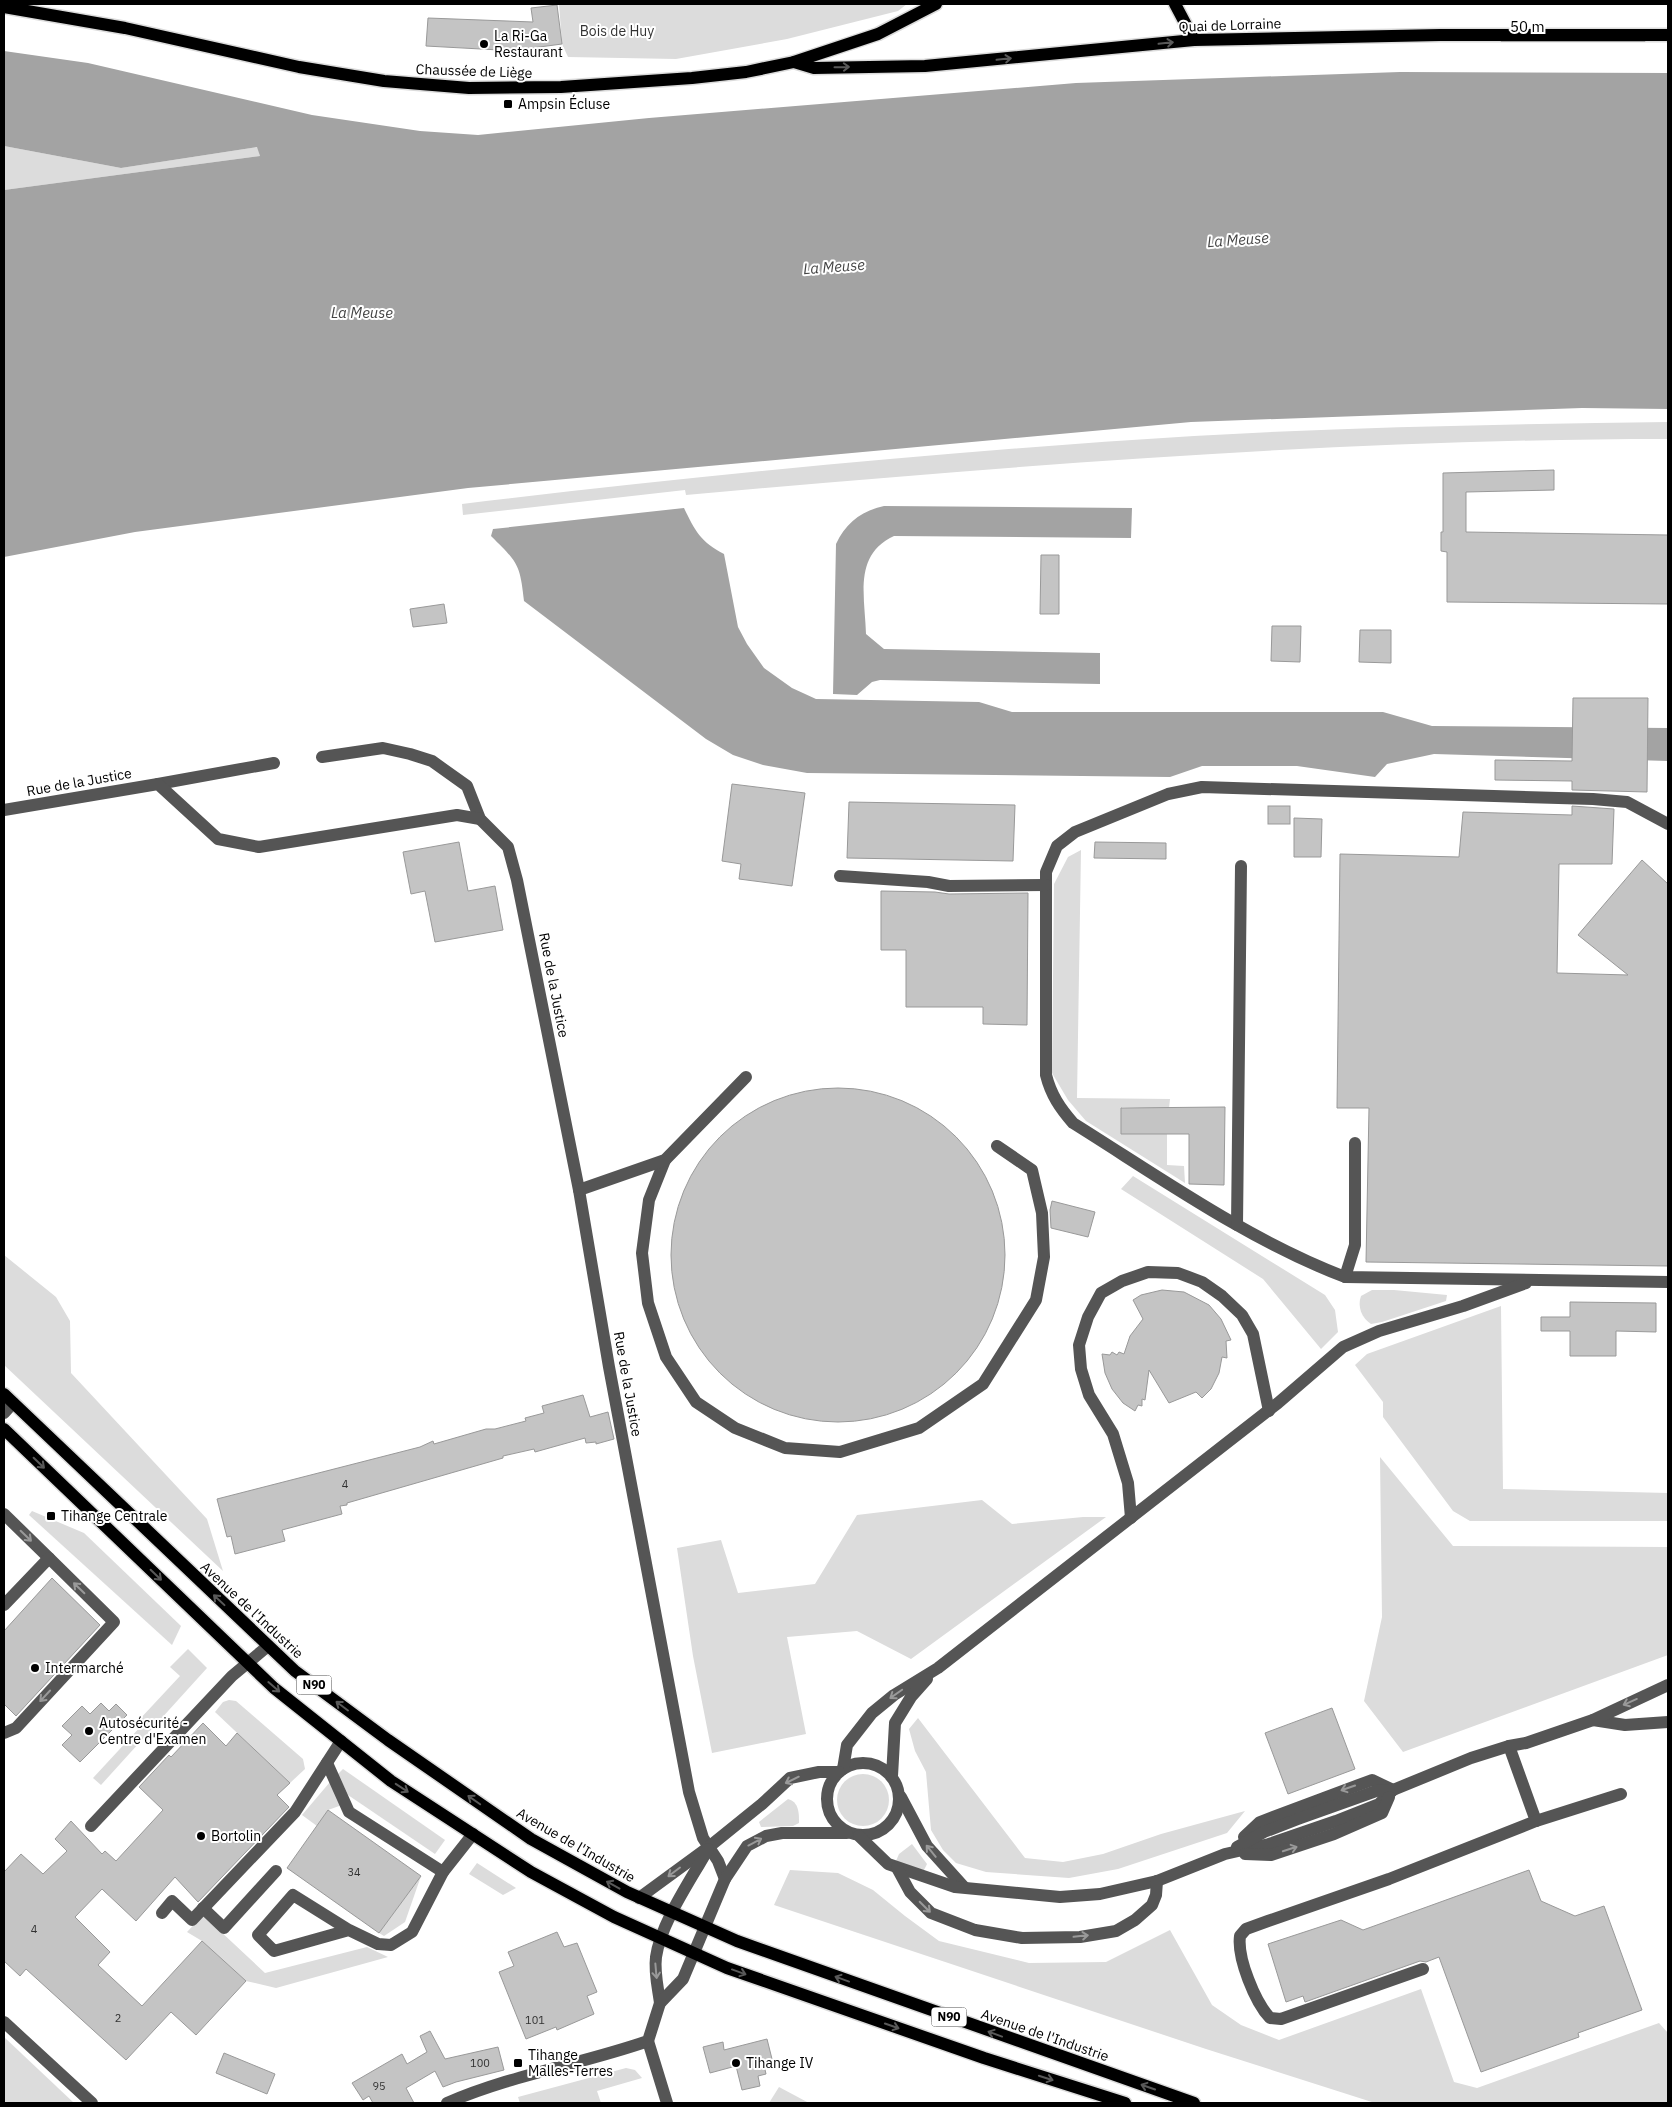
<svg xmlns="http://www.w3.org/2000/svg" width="1672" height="2107" font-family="'IBM Plex Sans',sans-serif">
<rect width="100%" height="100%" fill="#fff"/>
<g fill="#dcdcdc">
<polygon points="559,4 907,4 898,11 787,39 676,59 568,57 562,44"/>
<polygon points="4,146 121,168 258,147 260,156 4,190"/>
<path d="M1668 422V439C1340 439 1012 466 686 495L685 490 463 515 462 504C705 475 949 451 1194 436 1352 427 1510 424 1668 422Z"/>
<polygon points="1081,850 1077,1098 1170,1099 1169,1108 1122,1107 1121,1134 1167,1134 1167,1165 1184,1166 1185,1183 1086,1121 1068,1100 1052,1073 1054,884 1068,857"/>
<polygon points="1133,1176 1325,1295 1335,1310 1338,1332 1321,1349 1263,1279 1121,1189"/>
<polygon points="4,1255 56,1297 70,1321 71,1373 207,1519 223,1571 4,1365"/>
<path d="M1372 1290H1394L1447 1295 1446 1301 1382 1322 1371 1324C1362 1318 1357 1307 1361 1296Z"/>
<polygon points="1501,1306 1503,1489 1668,1493 1668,1521 1470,1521 1453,1511 1383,1417 1383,1402 1355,1365 1367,1354"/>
<polygon points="1380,1457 1453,1546 1668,1547 1668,1655 1403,1752 1364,1701 1382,1617"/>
<polygon points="982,1500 1012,1524 1083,1517 1106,1517 911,1659 857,1631 787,1637 806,1734 712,1753 693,1656 677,1548 721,1540 738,1593 815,1584 857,1515"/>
<polygon points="32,1511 84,1533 181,1626 172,1645 29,1515"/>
<polygon points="188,1649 207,1668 101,1785 93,1778 143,1724 139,1720 180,1676 170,1667"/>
<polygon points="229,1700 236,1701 303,1759 305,1769 290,1783 215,1712 223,1702"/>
<polygon points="918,1718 1025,1858 1063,1862 1103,1854 1161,1834 1245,1811 1227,1833 1118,1869 1069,1878 986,1872 956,1863 943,1850 931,1830 926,1772 915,1751 909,1729"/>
<polygon points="343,1769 445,1840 435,1854 348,1795 338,1774"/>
<circle cx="863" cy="1800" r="26"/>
<polygon points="330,1782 342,1805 328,1810 317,1826 302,1815"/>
<path d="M788 1799C799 1802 799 1813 799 1823L793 1826 761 1827 759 1822Z"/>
<polygon points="912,1844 927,1864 924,1870 910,1868 896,1861 899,1854"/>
<polygon points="477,1863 516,1888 503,1895 469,1874"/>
<polygon points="790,1870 838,1873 873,1890 905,1916 939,1941 1029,1963 1106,1962 1170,1930 1212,2005 1241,2025 1279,2040 1421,1989 1454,2082 1477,2088 1659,2023 1668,2033 1668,2103 1375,2103 1206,2049 774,1905"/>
<polygon points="421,1876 405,1922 384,1936 379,1933"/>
<polygon points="203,1915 265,1973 367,1947 388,1957 276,1988 246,1981 202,1941 187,1932"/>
<polygon points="4,2037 74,2103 4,2103"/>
<polygon points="626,2068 635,2070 642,2078 597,2091 601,2103 520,2103 518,2097"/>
<polygon points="779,2087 809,2103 769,2103"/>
</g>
<g fill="#a3a3a3">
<polygon points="4,51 88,63 312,115 420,131 478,135 649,118 1076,83 1400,72 1668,73 1668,409 1582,408 1191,422 468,488 135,532 4,557 4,190 260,156 257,147 121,168 4,146"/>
<path d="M884 506 1132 508 1131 538 894 536C853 555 865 597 866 634L884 649 1100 653V684L880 680 872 682 857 695 833 694 836 544C846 523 861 511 884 506Z"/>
<path d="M684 508C695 531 701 542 724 554L738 627 747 644 764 668 792 688 816 699 979 702 1012 712H1383L1432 726 1668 728V761L1434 754 1387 764 1375 777 1297 766H1202L1170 777 807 773 763 765 733 755 706 739 524 601C520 563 517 562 491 536L493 529Z"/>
</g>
<g fill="#c4c4c4" stroke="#999">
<polygon points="557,5 562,44 517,50 517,51 426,46 428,18 533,22 531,8"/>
<polygon points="1554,470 1554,490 1466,492 1466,532 1668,535 1668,604 1447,602 1447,552 1441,551 1441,532 1443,532 1443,473"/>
<polygon points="1041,555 1059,555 1059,614 1040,614"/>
<polygon points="444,604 447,623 413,627 410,609"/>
<polygon points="1272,626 1301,626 1300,662 1271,661"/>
<polygon points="1360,630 1391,630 1391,663 1359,662"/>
<polygon points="1573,698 1648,698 1647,792 1572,790 1572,781 1495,780 1495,760 1572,761"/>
<polygon points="732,784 805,793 792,886 739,879 741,864 722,861"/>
<polygon points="849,802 1015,805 1013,861 847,858"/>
<rect x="1268" y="806" width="22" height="18"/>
<polygon points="1572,806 1614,809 1612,864 1559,864 1557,973 1628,975 1578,935 1642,860 1668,884 1668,1266 1366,1262 1369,1108 1337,1108 1340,854 1459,857 1463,812 1572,815"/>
<polygon points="1294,818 1322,819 1321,857 1294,857"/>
<polygon points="459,842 468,891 495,886 503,930 435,942 425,891 411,894 403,852"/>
<polygon points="1095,842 1166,843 1166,859 1094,858"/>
<polygon points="881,891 935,892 949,894 1028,893 1027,1025 983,1024 983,1007 906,1007 906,950 881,950"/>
<circle cx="838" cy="1255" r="167"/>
<polygon points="1225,1107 1224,1185 1189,1184 1189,1134 1121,1134 1121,1108"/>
<polygon points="1052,1201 1095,1212 1088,1237 1051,1228 1050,1210"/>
<polygon points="1162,1290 1184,1292 1209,1305 1221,1319 1231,1340 1226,1341 1227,1358 1222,1357 1219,1373 1211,1389 1202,1398 1196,1392 1169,1403 1149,1370 1145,1400 1142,1399 1142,1406 1138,1405 1135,1411 1123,1403 1112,1389 1105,1373 1102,1354 1110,1355 1112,1352 1117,1355 1119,1352 1124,1354 1130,1336 1143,1319 1133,1300 1141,1295"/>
<polygon points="1570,1302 1656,1303 1656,1332 1616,1331 1616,1356 1570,1356 1570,1331 1541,1331 1541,1317 1570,1317"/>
<polygon points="583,1395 590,1417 608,1412 614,1439 596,1444 596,1442 586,1443 585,1438 535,1452 534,1449 503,1456 503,1458 347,1503 347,1505 340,1506 342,1514 282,1530 285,1541 235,1554 231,1536 227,1537 217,1499 420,1447 433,1441 434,1444 486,1429 495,1429 526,1421 525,1418 544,1413 542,1406"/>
<polygon points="52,1578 100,1625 16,1716 4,1704 4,1631"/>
<polygon points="101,1703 109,1711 116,1704 127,1715 80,1762 62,1745 72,1735 62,1726 82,1706 90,1714"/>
<polygon points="1332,1708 1355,1769 1288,1794 1265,1733"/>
<polygon points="203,1723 226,1746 237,1733 290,1783 277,1795 289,1807 198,1902 175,1877 136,1921 102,1889 75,1917 110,1952 98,1965 142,2006 202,1941 246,1981 196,2035 171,2012 126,2060 26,1969 20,1976 4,1961 4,1872 21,1854 43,1874 67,1851 55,1839 71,1821 102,1854 105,1851 116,1861 163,1810 139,1787 169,1755 171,1757"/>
<polygon points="328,1810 421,1876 379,1933 287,1868"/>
<polygon points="1529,1870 1541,1901 1575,1916 1604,1906 1642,2010 1578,2033 1579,2037 1481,2072 1439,1957 1426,1962 1420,1961 1305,2002 1303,1996 1286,2002 1268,1944 1341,1920 1363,1930"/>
<polygon points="557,1932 564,1947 577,1943 597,1992 587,1996 594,2014 557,2030 556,2027 526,2039 499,1972 514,1966 508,1952"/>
<polygon points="430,2031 445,2059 498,2047 504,2070 456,2082 443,2087 435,2071 406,2088 414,2103 373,2103 369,2096 363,2100 352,2083 402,2054 407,2064 427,2052 420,2036"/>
<polygon points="767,2039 772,2059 763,2061 766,2074 758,2076 760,2086 742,2090 736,2066 710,2073 703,2047 723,2042 724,2050"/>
<polygon points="224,2053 275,2074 267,2094 216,2073"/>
</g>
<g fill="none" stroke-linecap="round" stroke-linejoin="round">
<defs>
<g id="major">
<polyline points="1175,4 1194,40"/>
<polyline points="4,7 125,28 299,67 384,81 469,88 561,87 692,78 746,72 794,62 878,34 936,4"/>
<polyline points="794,62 814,68 925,66 1194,40 1440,35 1668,35"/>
<polyline points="4,1394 295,1671 388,1740 531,1839 627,1892 737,1941 1194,2103"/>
<polyline points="4,1429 274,1688 391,1781 531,1872 614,1917 727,1968 984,2058 1125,2103"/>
</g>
</defs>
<use href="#major" stroke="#dbdbdb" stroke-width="15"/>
<g stroke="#555" stroke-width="12">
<polyline points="322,757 383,748 410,754 432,761 467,786 480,819 508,847 517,880 579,1190 609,1367 689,1792 703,1838 718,1861 725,1879"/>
<polyline points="158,784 274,763"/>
<polyline points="4,810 158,784 218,839 259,847 457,815 480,819"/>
<path d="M1668 824 1627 802 1593 799 1202 787 1168 794 1075 832 1057 846 1046 872V1075C1051 1095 1060 1108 1073 1123 1161 1178 1248 1240 1345 1277L1668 1282"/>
<polyline points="840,876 928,882 949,886 1046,885"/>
<polyline points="665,1160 649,1200 642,1253 648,1303 666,1357 696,1402 735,1428 785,1448 840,1452 919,1428 983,1384 1036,1300 1044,1257 1042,1213 1032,1170 997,1146"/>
<polyline points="579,1190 665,1160 746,1077"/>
<polyline points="1237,1225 1241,866"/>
<polyline points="1345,1277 1355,1245 1355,1143"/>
<polyline points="4,1413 13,1403"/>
<polyline points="4,1514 49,1558"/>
<polyline points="1131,1518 1128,1483 1113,1434 1089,1395 1081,1369 1079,1345 1088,1317 1101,1293 1122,1281 1148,1272 1178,1273 1202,1282 1222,1296 1242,1315 1253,1334 1269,1411"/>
<polyline points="4,1605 49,1558 114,1622 16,1728 4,1733"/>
<polyline points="1593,1720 1625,1725 1668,1722"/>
<polyline points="1509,1746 1536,1821"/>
<circle cx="863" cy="1799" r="36"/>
<polyline points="327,1763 349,1812 443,1872 473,1834"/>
<polyline points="843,1769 847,1745 872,1713 894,1695 938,1668 1278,1403 1343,1347 1379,1331 1463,1306 1526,1283"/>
<polyline points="892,1776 895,1723 911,1697 927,1679"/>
<polyline points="901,1797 927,1846 964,1887"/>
<polyline points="91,1826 232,1676 268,1646"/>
<polyline points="859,1836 888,1864 955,1887 1060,1897 1100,1894 1157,1881 1225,1854 1269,1844 1336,1821 1379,1804 1393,1790"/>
<polyline points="1244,1837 1260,1822 1372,1780 1393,1790"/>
<polyline points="1237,1847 1264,1832 1298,1819 1376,1791 1393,1790 1471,1758 1509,1746 1526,1743 1593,1720 1668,1685"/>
<polyline points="1245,1854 1271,1855 1334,1834 1382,1813 1389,1797"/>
<polyline points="897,1868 910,1892 931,1913 975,1930 1022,1938 1080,1937 1116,1931 1135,1920 1152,1905 1156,1895 1157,1881"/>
<polyline points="639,1898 710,1846 762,1804 790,1778 819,1772 839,1772"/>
<polyline points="203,1908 224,1928 276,1871"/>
<polyline points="162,1913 172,1901 192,1920 295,1812 341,1741"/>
<polyline points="349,1930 293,1895 258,1935 274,1951 349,1930 378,1944 391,1945 412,1932 443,1872"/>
<path d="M1423 1969 1281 2019 1270 2018C1255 2002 1237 1958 1240 1936L1246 1929 1268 1921 1389 1879 1536 1821 1621 1794"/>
<path d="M660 2003C658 1988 654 1972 656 1957 661 1922 691 1880 708 1849"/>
<polyline points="4,2022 92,2103"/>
<polyline points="648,2041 667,2103"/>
<path d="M447 2103C511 2075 582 2064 648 2041L660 2003 683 1979 725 1879 747 1846 766 1836 782 1833H847"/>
</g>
<use href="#major" stroke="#000" stroke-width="12"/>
</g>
<defs><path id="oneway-shaft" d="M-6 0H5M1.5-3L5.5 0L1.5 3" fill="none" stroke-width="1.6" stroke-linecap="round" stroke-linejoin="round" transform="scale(1.25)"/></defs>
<g stroke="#595959">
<use href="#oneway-shaft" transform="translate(1166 43) rotate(-6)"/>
<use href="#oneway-shaft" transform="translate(1004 59) rotate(-6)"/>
<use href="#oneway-shaft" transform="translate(842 67) rotate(-1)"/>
<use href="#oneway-shaft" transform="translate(39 1463) rotate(44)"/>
<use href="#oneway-shaft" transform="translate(156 1575) rotate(44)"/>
<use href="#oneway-shaft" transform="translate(219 1600) rotate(-137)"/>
<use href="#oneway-shaft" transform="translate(274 1687) rotate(41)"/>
<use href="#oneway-shaft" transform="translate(342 1706) rotate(-143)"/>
<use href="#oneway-shaft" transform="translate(402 1788) rotate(33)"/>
<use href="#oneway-shaft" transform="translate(474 1800) rotate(-145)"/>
<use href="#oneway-shaft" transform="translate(613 1885) rotate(-151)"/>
<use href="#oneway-shaft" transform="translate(739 1972) rotate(20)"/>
<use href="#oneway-shaft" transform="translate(842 1979) rotate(-160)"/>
<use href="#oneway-shaft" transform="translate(892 2026) rotate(19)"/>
<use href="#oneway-shaft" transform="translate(995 2034) rotate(-160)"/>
<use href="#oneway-shaft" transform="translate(1046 2078) rotate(18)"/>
<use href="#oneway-shaft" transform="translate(1148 2087) rotate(-161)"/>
</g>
<g stroke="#999">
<use href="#oneway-shaft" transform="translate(26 1536) rotate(44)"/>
<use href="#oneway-shaft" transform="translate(79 1588) rotate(-136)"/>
<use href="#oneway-shaft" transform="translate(896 1694) rotate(145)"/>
<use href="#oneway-shaft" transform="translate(45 1696) rotate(133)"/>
<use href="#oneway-shaft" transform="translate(1630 1702) rotate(156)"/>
<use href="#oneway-shaft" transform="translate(792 1780) rotate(154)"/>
<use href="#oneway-shaft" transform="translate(1348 1788) rotate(161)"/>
<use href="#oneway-shaft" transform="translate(755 1842) rotate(-28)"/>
<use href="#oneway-shaft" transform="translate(1290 1849) rotate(-18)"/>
<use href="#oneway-shaft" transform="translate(931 1851) rotate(-129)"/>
<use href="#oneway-shaft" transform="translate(674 1872) rotate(143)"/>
<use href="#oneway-shaft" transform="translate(925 1907) rotate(45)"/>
<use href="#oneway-shaft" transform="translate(1081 1936) rotate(-6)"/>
<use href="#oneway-shaft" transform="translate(656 1971) rotate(85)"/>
</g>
<g fill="#000" stroke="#fff" stroke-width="2">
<circle cx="484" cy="44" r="5"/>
<rect x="503" y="99" width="10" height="10" rx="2.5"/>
<rect x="46" y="1511" width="10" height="10" rx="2.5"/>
<circle cx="35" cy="1668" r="5"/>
<circle cx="89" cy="1731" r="5"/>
<circle cx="201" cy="1836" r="5"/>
<rect x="513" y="2058" width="10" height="10" rx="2.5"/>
<circle cx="736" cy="2063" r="5"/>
</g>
<g text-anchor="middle" stroke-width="4" stroke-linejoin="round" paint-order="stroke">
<g font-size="11" fill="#313131">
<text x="345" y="1488">4</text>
<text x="354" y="1876">34</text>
<text x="34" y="1933">4</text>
<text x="118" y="2022">2</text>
<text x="535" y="2024">101</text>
<text x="480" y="2067">100</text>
<text x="379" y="2090">95</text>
</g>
<g fill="#fff" stroke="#4c4c4c" stroke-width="1">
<rect x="296.5" y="1675.5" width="35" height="19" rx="4"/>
<rect x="931.5" y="2007.5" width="35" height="19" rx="4"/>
</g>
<g font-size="12" font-weight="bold" fill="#000">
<text x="314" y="1689">N90</text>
<text x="949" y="2021">N90</text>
</g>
<g font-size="14" fill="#000" stroke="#fff">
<text transform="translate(1230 25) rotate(-2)" y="5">Quai de Lorraine</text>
<text transform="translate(474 71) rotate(2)" y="5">Chaussée de Liège</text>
<text transform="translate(79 782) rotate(-10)" y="5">Rue de la Justice</text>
<text transform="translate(554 985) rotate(79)" y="5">Rue de la Justice</text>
<text transform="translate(628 1384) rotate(80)" y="5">Rue de la Justice</text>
<text transform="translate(252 1610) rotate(43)" y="5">Avenue de l'Industrie</text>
<text transform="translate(576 1845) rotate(30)" y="5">Avenue de l'Industrie</text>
<text transform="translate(1045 2035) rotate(19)" y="5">Avenue de l'Industrie</text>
</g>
<g font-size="14" fill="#333" stroke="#fff">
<text x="617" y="36">Bois de Huy</text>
</g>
<g font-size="14" fill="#000" stroke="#fff" text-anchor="start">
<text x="494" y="41">La Ri-Ga<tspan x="494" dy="16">Restaurant</tspan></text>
<text x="518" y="109">Ampsin Écluse</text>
<text x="61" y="1521">Tihange Centrale</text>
<text x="45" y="1673">Intermarché</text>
<text x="99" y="1728">Autosécurité -<tspan x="99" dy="16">Centre d'Examen</tspan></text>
<text x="211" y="1841">Bortolin</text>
<text x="528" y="2060">Tihange<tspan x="528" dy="16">Malles-Terres</tspan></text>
<text x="746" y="2068">Tihange IV</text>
</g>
<g font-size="15" font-style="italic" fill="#444" stroke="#fff">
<text transform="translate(1238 240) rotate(-4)" y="5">La Meuse</text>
<text transform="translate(834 267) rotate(-4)" y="5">La Meuse</text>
<text x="362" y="318">La Meuse</text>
</g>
</g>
<rect width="1672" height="2107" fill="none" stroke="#000000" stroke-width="10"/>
<path d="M1502 32v8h142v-8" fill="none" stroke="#000000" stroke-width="2.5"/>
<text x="1510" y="32" font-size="15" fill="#000000" stroke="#ffffff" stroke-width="4" paint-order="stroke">50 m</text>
</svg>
